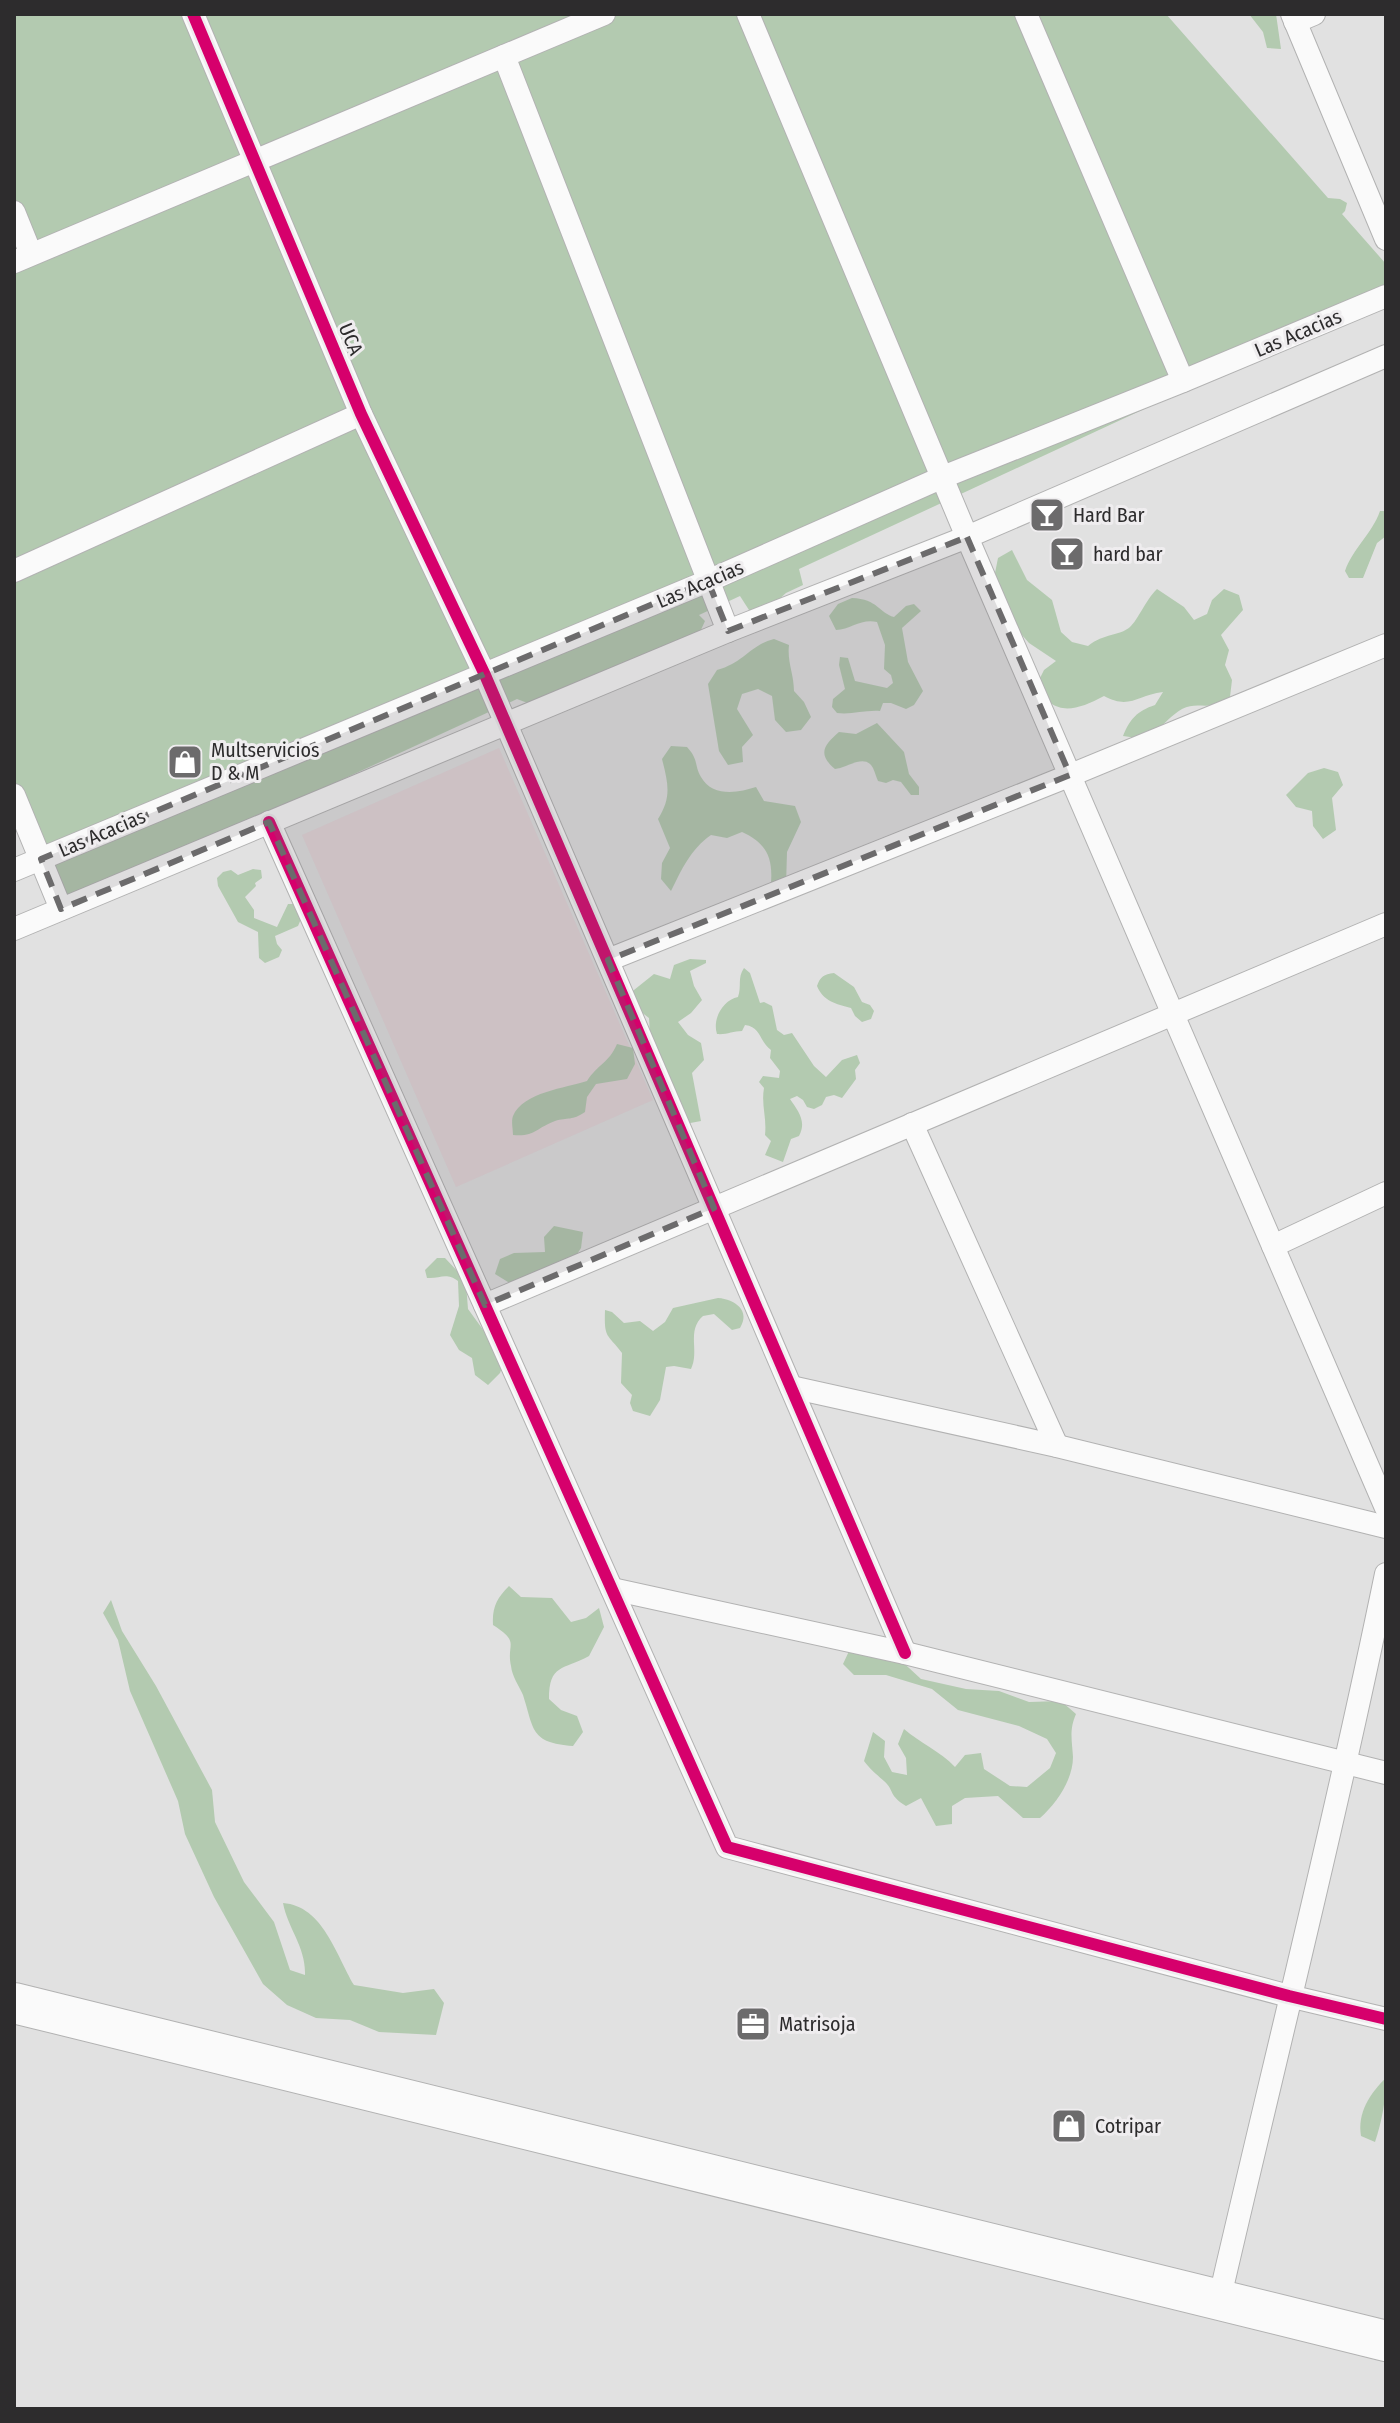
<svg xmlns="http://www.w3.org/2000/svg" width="1400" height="2423" font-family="'Fira Sans Condensed',sans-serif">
<rect width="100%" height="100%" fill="#e1e1e1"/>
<polygon fill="#e5d7da" points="499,748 653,1100 456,1187 302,835"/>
<g fill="#b3cab0">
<polygon points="14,14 1166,14 1328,198 1340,199 1347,203 1345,211 1342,214 1386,264 1386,297 799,569 803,585 786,593 766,611 749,610 740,596 699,615 705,621 700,632 581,680 538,707 517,699 61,909 14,795"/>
<polygon points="1249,14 1276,14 1281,49 1267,48 1263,32"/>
<path d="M1380 511H1386V536L1377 543 1363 578H1349L1345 571C1353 548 1372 534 1380 511Z"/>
<path d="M1012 550 1027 580 1052 600 1061 632 1072 642 1088 646C1104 633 1120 636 1130 627 1138 620 1145 601 1157 589L1184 607 1194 620 1207 614 1212 600 1224 589 1239 595 1243 610 1221 635 1229 650 1225 665 1232 680 1230 697C1225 700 1218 704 1213 705 1202 707 1193 703 1182 709 1156 725 1159 742 1123 736 1130 719 1137 711 1155 705L1163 692C1137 695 1130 710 1104 696 1076 711 1052 718 1037 684L1044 670 1056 661 1029 643 1008 619 995 573 998 558Z"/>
<path d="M852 598C878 599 879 613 894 617L906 606 914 604 921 611 902 628 908 662 923 691 914 705 906 709 891 703H883L880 711C864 710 851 715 837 713L832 707 833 699 845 689 839 665 840 657 848 658 855 681 887 688 893 683 891 675 884 669 885 645 877 622C862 618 851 629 836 630L829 616 838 604Z"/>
<path d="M774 639 789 645C787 662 794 674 794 691L804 702 811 717 801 730 786 732 775 720 772 696 758 689 742 694 737 709 753 735 742 747 743 762 728 765 719 751 708 684 717 670C744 663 750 645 774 639Z"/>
<path d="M877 723 904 752 909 774 919 787V795H911L901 782 893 780 886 783 878 781C876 777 875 772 873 768 865 753 847 768 835 769 817 754 824 745 839 732L856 734Z"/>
<path d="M671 746 687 747C699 760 694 765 701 777 712 797 738 793 756 787L764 801 795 806 801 822 787 852 786 886 771 883C773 857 766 843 742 832L727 838 711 835C690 850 682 869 671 891L661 879 662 863 670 848 658 819C672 797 668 783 662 759Z"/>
<polygon points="1324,768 1338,772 1343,785 1332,798 1336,830 1323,839 1313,826 1312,811 1296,807 1286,795 1308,773"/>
<polygon points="253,869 261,870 262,878 255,883 256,886 245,897 254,910 254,918 277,927 288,904 297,904 301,919 298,926 275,936 277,944 282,950 279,957 265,963 259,958 258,932 238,922 218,886 217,878 223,872 231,870 238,875"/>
<polygon points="690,959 706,960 706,963 690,971 694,986 702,1000 691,1013 678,1022 688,1035 701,1043 704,1060 692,1073 701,1121 685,1124 650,1035 649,1018 636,1008 629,994 654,974 670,979 674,965"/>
<path d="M744 968 750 973 760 1003 764 1002 772 1006 777 1030 784 1035 792 1033 814 1066 826 1077 842 1060 857 1055 860 1063 855 1070 856 1079 842 1098 834 1095 826 1097 822 1105 814 1109 807 1107 803 1100 797 1096 790 1099C798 1111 807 1121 799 1136L791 1139 783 1162 765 1155 771 1141 765 1135C767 1118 761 1105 764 1088L759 1082 763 1076 779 1078 780 1071 770 1058 771 1050C759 1041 761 1027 745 1025L742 1031C733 1031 726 1035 717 1034 712 1019 723 1000 738 997 742 986 737 978 744 968Z"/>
<path d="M834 973 854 987 862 1002 870 1005 874 1011 871 1019 862 1022 855 1016 851 1008C836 1004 823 1001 817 986 820 977 824 974 834 973Z"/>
<path d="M617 1044 633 1048 635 1064 627 1079 596 1084 587 1097 585 1112C572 1121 568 1117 555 1121 536 1128 535 1137 513 1135 513 1129 511 1121 513 1116 523 1092 566 1088 587 1081 598 1064 609 1063 617 1044Z"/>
<polygon points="554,1226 583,1232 581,1248 572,1262 524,1283 508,1282 495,1274 500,1259 514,1253 545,1252 544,1237"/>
<path d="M437 1258H445L461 1275 466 1284 468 1309 497 1349 503 1365 500 1373 488 1385 475 1375 472 1358 459 1350 450 1335 459 1306 458 1281C446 1272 440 1279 427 1278L425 1270Z"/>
<path d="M718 1298C735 1299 751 1311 740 1328L732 1330 714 1314 703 1316C686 1331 700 1351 691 1369L674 1366 666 1367 660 1400 650 1416 633 1411 630 1403 632 1395 621 1383 622 1353C607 1333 604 1339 605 1310L612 1312 624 1323 640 1321 653 1331 665 1322 673 1308Z"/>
<path d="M509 1586 521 1597 552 1598 571 1622 586 1618 599 1608 604 1627 589 1656C563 1670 549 1664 549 1699L561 1710 577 1716 583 1732 573 1746C530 1743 534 1729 523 1695 519 1686 512 1676 511 1666 506 1643 521 1643 493 1625 492 1607 497 1598 509 1586Z"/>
<path d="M111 1600 122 1631 156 1686 212 1790 215 1822 244 1882 274 1922 290 1970 305 1975C306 1947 288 1929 283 1903 323 1906 336 1955 354 1985L403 1993 434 1989 444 2003 436 2035 379 2032 350 2020 316 2018 287 2005 263 1984 214 1897 185 1834 178 1801 130 1691 118 1640 103 1613Z"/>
<path d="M850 1649 896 1656 921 1679 966 1689 999 1691 1029 1702 1061 1701 1076 1714C1069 1730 1072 1740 1073 1757 1073 1780 1056 1804 1040 1818H1023L998 1796 965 1798 952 1806V1824L936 1826 921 1798 906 1806C888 1795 895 1791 884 1781 876 1774 870 1769 864 1761L873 1732 885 1741 884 1757 892 1772 907 1775 906 1758 898 1744 904 1729C920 1743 940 1751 955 1767L965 1755 981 1753 984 1769 1010 1786 1027 1787 1050 1768 1056 1753 1047 1739 1019 1726 958 1710 932 1689 886 1675H854L843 1664Z"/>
<path d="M1386 2078C1386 2099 1382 2121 1375 2142L1361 2136C1357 2113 1370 2093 1386 2078Z"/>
</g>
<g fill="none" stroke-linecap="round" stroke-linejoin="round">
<defs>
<g id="street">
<polyline points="193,14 361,414 485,675 905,1653"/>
<polyline points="748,14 967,537 1386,1508"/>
<polyline points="1026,14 1183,381"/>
<polyline points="1292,14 1386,239"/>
<polyline points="1295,22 1314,14"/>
<polyline points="504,56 728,631"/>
<polyline points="14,212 31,254"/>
<polyline points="14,262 604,14"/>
<polyline points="14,571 361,414"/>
<polyline points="14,795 61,909"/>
<polyline points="269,822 727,1847 1289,1996 1386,2019"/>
<polyline points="14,870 708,581 943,477 1183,381 1386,296"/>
<polyline points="14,929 728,631 967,537 1386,356"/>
<polyline points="608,960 1066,777 1386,645"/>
<polyline points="912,1124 1057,1446"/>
<polyline points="1273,1246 1386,1193"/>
<polyline points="485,1305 1386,924"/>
<polyline points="791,1387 1057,1446 1386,1527"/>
<polyline points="612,1589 905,1653 1386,1773"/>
<path d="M1219 2301C1275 2059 1336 1817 1386 1574"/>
</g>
<polyline id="highway" points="14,2003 1386,2341"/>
</defs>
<use href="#street" stroke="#b2b2b2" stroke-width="24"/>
<use href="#highway" stroke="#b2b2b2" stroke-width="42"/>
<use href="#street" stroke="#fafafa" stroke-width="22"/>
<use href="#highway" stroke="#fafafa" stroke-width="40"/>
<defs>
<g id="cycleway">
<polyline points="193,14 361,414 485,675 905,1653"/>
<polyline points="269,822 727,1847 1289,1996 1386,2019"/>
</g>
</defs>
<use href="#cycleway" stroke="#efedef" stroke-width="17"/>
<use href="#cycleway" stroke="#d6006c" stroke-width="12"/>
</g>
<path fill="#6c6b6c" fill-opacity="0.2" stroke="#6c6b6c" stroke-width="6" stroke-dasharray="16 10" stroke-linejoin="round" d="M967 537 1070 775 608 960 714 1208 485 1305 269 822 61 909 41 859 708 581 728 631Z"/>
<defs>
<symbol id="bar-square" viewBox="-11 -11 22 22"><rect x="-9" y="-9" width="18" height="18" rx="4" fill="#6c6b6c" stroke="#efedef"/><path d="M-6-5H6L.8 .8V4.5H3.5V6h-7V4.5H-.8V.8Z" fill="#fff"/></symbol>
<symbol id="shop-square" viewBox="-11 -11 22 22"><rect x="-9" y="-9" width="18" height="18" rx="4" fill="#6c6b6c" stroke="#efedef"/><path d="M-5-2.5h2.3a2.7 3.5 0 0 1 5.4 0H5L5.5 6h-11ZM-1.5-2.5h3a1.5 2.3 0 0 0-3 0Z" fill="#fff"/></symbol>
<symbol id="office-square" viewBox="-11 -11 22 22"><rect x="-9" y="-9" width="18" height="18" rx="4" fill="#6c6b6c" stroke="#efedef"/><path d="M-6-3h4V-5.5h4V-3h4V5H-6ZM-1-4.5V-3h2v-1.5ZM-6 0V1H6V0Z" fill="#fff"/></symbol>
</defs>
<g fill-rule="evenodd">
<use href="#bar-square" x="1027" y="495" width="40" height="40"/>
<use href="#bar-square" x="1047" y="534" width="40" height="40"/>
<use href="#shop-square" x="165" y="742" width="40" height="40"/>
<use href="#office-square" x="733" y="2004" width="40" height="40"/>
<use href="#shop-square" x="1049" y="2106" width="40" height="40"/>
</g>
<g text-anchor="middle" stroke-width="6" stroke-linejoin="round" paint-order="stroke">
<g font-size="20" fill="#2d2c2d" stroke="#efedef">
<text transform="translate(1298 333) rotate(-23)" y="7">Las Acacias</text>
<text transform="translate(351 339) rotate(67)" y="7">UCA</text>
<text transform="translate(700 584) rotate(-23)" y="7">Las Acacias</text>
<text transform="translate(102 833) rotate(-23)" y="7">Las Acacias</text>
</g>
<g font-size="20" fill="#2d2c2d" stroke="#efedef" text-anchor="start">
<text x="1073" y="522">Hard Bar</text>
<text x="1093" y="561">hard bar</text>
<text x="211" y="757">Multservicios<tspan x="211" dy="23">D &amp; M</tspan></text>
<text x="779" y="2031">Matrisoja</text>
<text x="1095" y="2133">Cotripar</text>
</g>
</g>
<rect width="1400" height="2423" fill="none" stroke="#2d2c2d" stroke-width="32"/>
</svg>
